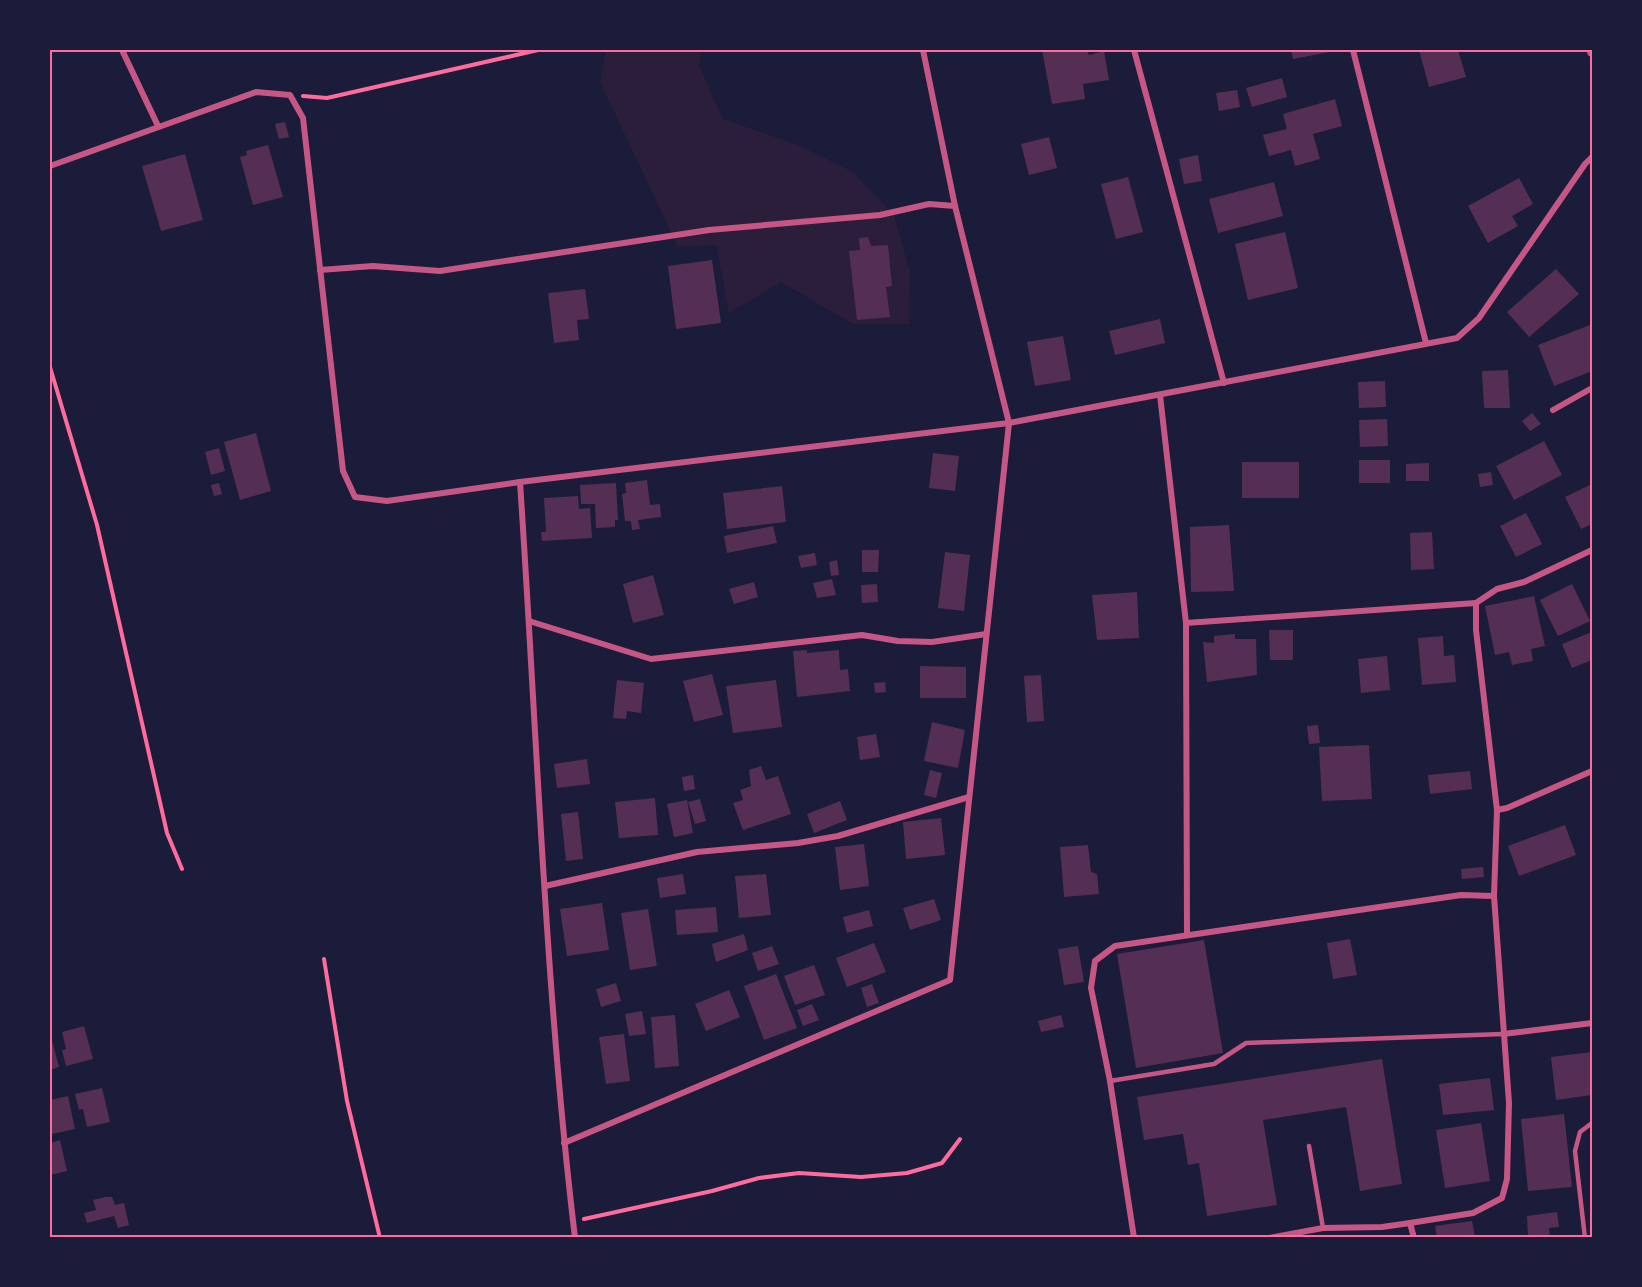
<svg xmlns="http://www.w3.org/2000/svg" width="1642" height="1287" font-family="Signika,sans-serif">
<rect width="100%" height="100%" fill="#1b1b3a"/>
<polygon fill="#2a1e3b" points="606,50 702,50 699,66 723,119 798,145 853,172 894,215 910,272 909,324 853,324 781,282 729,313 716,245 678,247 600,82"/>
<g fill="#542f53">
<polygon points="1042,50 1087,50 1089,55 1104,51 1109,80 1083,84 1085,99 1052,104"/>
<polygon points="1291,50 1335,50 1335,51 1293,59"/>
<polygon points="1419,50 1458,50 1466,77 1429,87"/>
<polygon points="1282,78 1287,97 1252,107 1246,88"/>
<polygon points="1237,90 1240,107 1219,111 1216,93"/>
<polygon points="1335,99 1342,126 1313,134 1320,159 1295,166 1291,150 1269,156 1263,135 1287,129 1283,114"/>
<polygon points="285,122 289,137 279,139 275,124"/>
<polygon points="1049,137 1057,168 1029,175 1021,144"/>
<polygon points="268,145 283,197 253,205 240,157 247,155 246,151"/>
<polygon points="185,154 203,220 161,231 142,166"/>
<polygon points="1198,155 1202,181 1184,184 1179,159"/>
<polygon points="1128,177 1143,232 1116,239 1101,184"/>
<polygon points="1519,178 1533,204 1512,216 1518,226 1488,243 1468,206"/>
<polygon points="1274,182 1283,216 1218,233 1209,199"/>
<polygon points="1285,232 1298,288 1248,300 1235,244"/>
<polygon points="868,237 871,246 888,245 892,286 886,287 890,317 857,320 849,251 860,250 859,238"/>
<polygon points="712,260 721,323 676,329 668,266"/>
<polygon points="1556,269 1579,294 1529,337 1507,312"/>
<polygon points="585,289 589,319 577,320 579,340 554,343 548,293"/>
<polygon points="1160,319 1165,343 1115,355 1109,331"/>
<polygon points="1590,325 1592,332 1592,371 1554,386 1538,345"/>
<polygon points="1063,336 1071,380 1035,386 1027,342"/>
<polygon points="1508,370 1510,408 1484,408 1482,371"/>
<polygon points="1385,381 1386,407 1359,408 1358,382"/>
<polygon points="1532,413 1541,424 1530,431 1522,421"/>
<polygon points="1387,419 1388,446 1360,447 1359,420"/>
<polygon points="256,433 271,491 240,500 224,442"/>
<polygon points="1544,441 1562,475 1514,500 1496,466"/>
<polygon points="219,448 225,471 211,475 205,452"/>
<polygon points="933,453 959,456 955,491 929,488"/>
<rect x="1359" y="460" width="31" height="23"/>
<rect x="1242" y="462" width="57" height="36"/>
<polygon points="1429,463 1429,481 1406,481 1406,464"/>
<polygon points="1491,472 1493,485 1480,487 1478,474"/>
<polygon points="647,480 650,505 660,504 661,517 638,520 640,529 632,530 631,521 625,521 622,494 626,493 625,483"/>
<polygon points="219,483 222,494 214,496 211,485"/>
<polygon points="616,483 618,520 615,520 615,527 596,528 595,504 581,504 580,485"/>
<polygon points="1592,484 1592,524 1581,529 1565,497"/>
<polygon points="782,486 786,522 727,529 723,493"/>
<polygon points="578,496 579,509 590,508 592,538 542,541 541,532 546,532 544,498"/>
<polygon points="1526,513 1542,544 1516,557 1500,526"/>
<polygon points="1229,525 1234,591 1191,592 1190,527"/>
<polygon points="773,526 777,543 727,553 724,536"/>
<polygon points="1432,532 1434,569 1411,570 1410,533"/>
<polygon points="862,550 879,550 878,572 862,572"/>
<polygon points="945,552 970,555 964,611 938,608"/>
<polygon points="815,553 817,565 801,568 798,556"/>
<polygon points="837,560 839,575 831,576 829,562"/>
<polygon points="653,575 664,615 633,623 623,584"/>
<polygon points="832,579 836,595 817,598 813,583"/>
<polygon points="754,582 758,597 734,604 729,589"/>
<polygon points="877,584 878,602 862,603 861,585"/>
<polygon points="1572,584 1590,621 1558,636 1540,600"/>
<polygon points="1137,592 1139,638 1097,640 1092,595"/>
<polygon points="1534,596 1545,646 1531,649 1533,661 1512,665 1509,652 1495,655 1485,606"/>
<polygon points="1269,630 1293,630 1293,660 1270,660"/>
<polygon points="1592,632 1592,660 1572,668 1562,644"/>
<polygon points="1235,634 1235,639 1256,639 1257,675 1207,682 1203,642 1214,643 1214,636"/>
<polygon points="1443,636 1444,656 1454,655 1456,682 1422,685 1418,638"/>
<polygon points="807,650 807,653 839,650 840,670 848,669 850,691 797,697 793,651"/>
<polygon points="1387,656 1390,690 1361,693 1358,659"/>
<polygon points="920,666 966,667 966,698 920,698"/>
<polygon points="712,674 723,715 694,722 683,681"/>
<polygon points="1041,675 1044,721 1027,722 1024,676"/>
<polygon points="617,680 644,683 641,713 627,711 626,719 613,718"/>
<polygon points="776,680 782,727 733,733 726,686"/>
<polygon points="885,682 886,692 875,693 874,683"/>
<polygon points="932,722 965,730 958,768 924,761"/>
<polygon points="1318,725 1320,743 1309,744 1307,726"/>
<polygon points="876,734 880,757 860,760 857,737"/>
<polygon points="1369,745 1372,799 1322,801 1319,747"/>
<polygon points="587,759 590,784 557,788 554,764"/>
<polygon points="761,766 766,780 778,776 791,814 743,830 733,803 743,800 740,790 751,786 749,770"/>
<polygon points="930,770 942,773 936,798 924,795"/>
<polygon points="1470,771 1472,789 1430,794 1428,775"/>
<polygon points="693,775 695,789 684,791 682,777"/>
<polygon points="655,798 658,835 619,838 615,802"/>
<polygon points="700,799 706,821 695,824 688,802"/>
<polygon points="687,800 693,833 674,837 667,804"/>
<polygon points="840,801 847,820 814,833 807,814"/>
<polygon points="578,812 583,859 566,861 561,814"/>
<polygon points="941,818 945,855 906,859 903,822"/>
<polygon points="1565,825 1576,855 1519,876 1508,846"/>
<polygon points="864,844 869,886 840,890 835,847"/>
<polygon points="1088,845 1091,872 1097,874 1099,894 1064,897 1060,847"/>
<polygon points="1483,867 1484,877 1462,879 1461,869"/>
<polygon points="683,874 686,894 660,898 657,878"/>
<polygon points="766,874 771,915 739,918 735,876"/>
<polygon points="934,899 941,920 910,930 903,908"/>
<polygon points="602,903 609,950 567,956 560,909"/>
<polygon points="716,907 718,932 677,935 675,910"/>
<polygon points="648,909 657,966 630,970 621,913"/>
<polygon points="869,910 873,926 847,933 843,917"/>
<polygon points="744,934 748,950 716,962 712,944"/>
<polygon points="1350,939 1357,975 1333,979 1327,943"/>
<polygon points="1204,940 1223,1053 1136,1068 1117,954"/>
<polygon points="874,943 886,972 847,987 836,958"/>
<polygon points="772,946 779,964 758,971 752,953"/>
<polygon points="1078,946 1084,982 1064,985 1058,949"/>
<polygon points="814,965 825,995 795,1005 784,976"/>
<polygon points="776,974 797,1028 764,1040 744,986"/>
<polygon points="616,983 621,1001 601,1007 596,989"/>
<polygon points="872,984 879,1003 867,1007 861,988"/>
<polygon points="729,990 740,1017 706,1031 695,1004"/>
<polygon points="812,1004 819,1020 803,1026 797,1010"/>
<polygon points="642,1011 646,1034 629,1036 625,1014"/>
<polygon points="675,1015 679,1066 655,1068 651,1017"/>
<polygon points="1061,1015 1064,1027 1041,1032 1038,1021"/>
<polygon points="84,1026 93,1059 66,1066 62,1050 66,1049 62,1032"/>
<polygon points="50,1033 59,1067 50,1070"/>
<polygon points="624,1034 630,1081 606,1084 599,1037"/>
<polygon points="1592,1052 1592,1095 1556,1100 1551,1057"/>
<polygon points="1382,1059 1402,1184 1360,1191 1346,1107 1263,1120 1277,1205 1207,1216 1199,1163 1188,1165 1183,1134 1144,1140 1137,1097"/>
<polygon points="1490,1078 1494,1110 1443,1115 1439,1084"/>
<polygon points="102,1088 110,1122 87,1127 83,1109 79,1110 75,1094"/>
<polygon points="68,1096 75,1129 52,1134 50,1100"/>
<polygon points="1564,1114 1572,1187 1528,1191 1521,1119"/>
<polygon points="1481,1123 1490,1181 1445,1188 1436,1130"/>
<polygon points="60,1140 67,1171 50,1175 50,1143"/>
<polygon points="106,1197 112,1197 115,1205 124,1203 129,1225 118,1228 114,1216 87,1223 84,1213 96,1210 93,1200"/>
<polygon points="1557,1212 1559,1227 1549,1228 1550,1238 1528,1238 1527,1216"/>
<polygon points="1472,1221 1475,1237 1437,1238 1435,1226"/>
</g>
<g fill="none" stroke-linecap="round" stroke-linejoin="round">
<g stroke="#ff6b9d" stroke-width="4">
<polyline points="303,96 327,98 538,50"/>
<polyline points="50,367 97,525 167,833 182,869"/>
<polyline points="324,959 347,1101 380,1238"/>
<polyline points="584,1219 712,1191 759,1178 799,1173 861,1177 907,1173 942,1163 960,1139"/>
</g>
<g stroke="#c65784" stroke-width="4.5">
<polyline points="1110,1081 1214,1064 1246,1043 1503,1034"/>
<polyline points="1309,1146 1323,1228"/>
<polyline points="1585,1238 1575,1151 1580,1132 1592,1123"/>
</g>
<g stroke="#c65784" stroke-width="6">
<polyline points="122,50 158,126"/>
<polyline points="1134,50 1224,383"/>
<polyline points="1353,50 1426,343"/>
<polyline points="50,166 256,92 290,95 303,118 343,471 355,497 387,501 520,482 1009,423 1457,338 1479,318 1585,164 1592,157"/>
<polyline points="320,270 373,266 440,271 709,230 880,215 929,204 955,206"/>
<polyline points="1160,395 1186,623 1187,934"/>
<polyline points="1553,410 1592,388"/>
<path d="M520 482C537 734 545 987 575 1238"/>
<polyline points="1592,550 1524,582 1497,589 1476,603 1476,630 1497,810 1507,808 1592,771"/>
<polyline points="529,621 651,659 862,635 898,641 932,642 986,634"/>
<polyline points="1186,623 1476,603"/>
<polyline points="545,886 697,852 798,843 838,836 969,797"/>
<polyline points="1494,896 1497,810"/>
<polyline points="1503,1034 1592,1023"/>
<polyline points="564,1143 950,980 1009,423 955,206 923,50"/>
<polyline points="1134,1238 1110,1081 1091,988 1095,961 1115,946 1461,895 1494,896 1509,1103 1507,1179 1502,1198 1473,1213 1410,1223"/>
<polyline points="1269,1238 1323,1228 1382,1227 1410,1223 1414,1238"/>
</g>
<polyline stroke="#c65784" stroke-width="10" points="1592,50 1592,52"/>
</g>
<rect width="1642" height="1287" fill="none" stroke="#1b1b3a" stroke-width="102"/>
<rect x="51" y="51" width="1540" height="1185" fill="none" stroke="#ff6b9d" stroke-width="2"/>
</svg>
